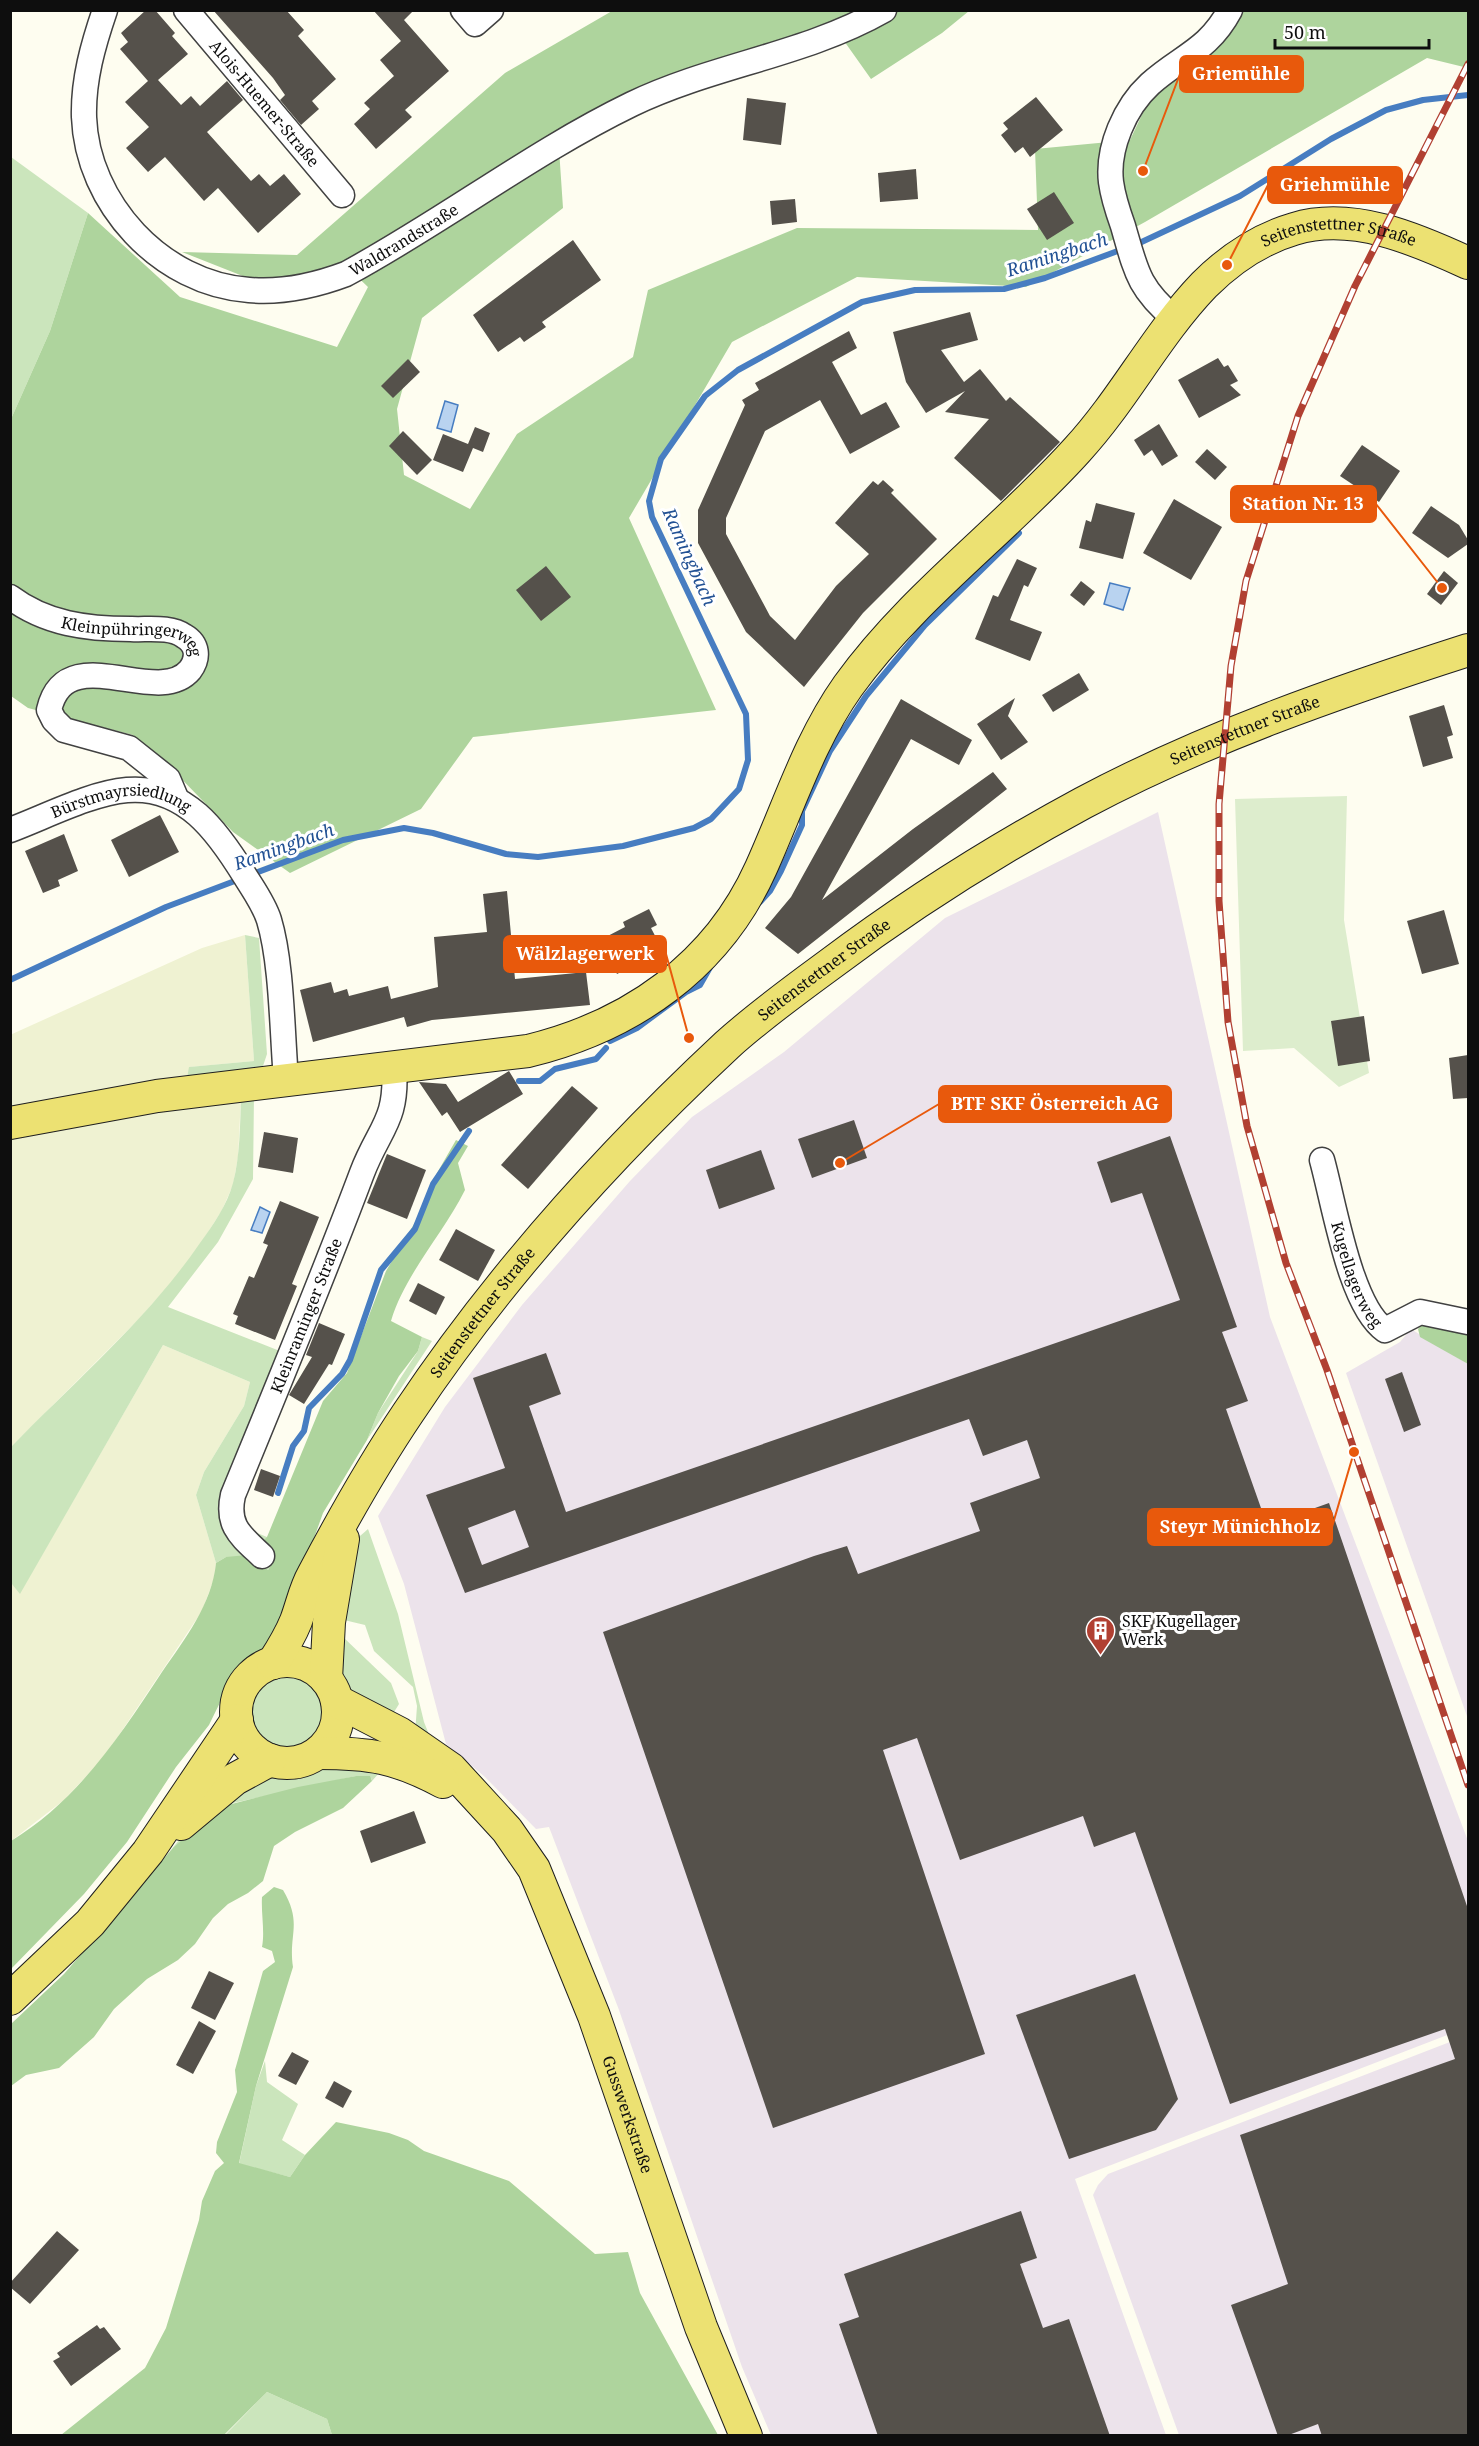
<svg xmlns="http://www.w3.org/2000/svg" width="1479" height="2446" font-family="'Noto Serif',serif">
<rect width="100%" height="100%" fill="#fefdf0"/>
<g fill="#ece3eb">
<polygon points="1158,812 1270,1317 1468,1841 1468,2027 1075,2179 1166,2435 771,2435 742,2367 619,2010 549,1827 536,1829 485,1777 446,1744 404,1584 378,1516 445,1407 522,1305 630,1181 692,1117 784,1052 945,918"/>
<polygon points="1411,1329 1468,1364 1468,1719 1346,1373 1400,1342"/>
<polygon points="1468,2035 1468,2435 1179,2435 1093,2195 1098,2185 1108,2174"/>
</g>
<g fill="#eff2d2">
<polygon points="245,935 254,1061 190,1067 187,1078 11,1120 10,1035 202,948"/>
<polygon points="241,1097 238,1157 233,1185 222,1210 205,1237 179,1274 138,1320 11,1447 11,1134"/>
<polygon points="163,1345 250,1382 244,1406 204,1472 196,1495 216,1563 214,1579 202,1611 105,1756 64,1800 11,1841 11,1583 20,1593"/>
</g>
<g fill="#cbe5bc">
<polygon points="11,157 88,213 50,331 11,419"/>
<polygon points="245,935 259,938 267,1054 262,1069 187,1078 189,1067 254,1061"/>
<path d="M254 1095 253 1179 218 1242 168 1307 295 1357 240 1494V1526L267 1537 274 1560 268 1570 226 1557 216 1563 196 1495 204 1472 244 1406 250 1382 163 1345 20 1594 11 1583V1447C75 1381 148 1319 200 1243 213 1225 227 1205 233 1183 240 1156 240 1126 241 1097Z"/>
<polygon points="422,1337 432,1341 367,1440 378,1413 418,1351"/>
<path d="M368 1529 398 1614 424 1722 432 1742 415 1734 417 1706 413 1687 374 1651 365 1625 344 1620 343 1637 391 1683 399 1704 391 1717C372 1715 344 1695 338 1676 331 1653 341 1561 355 1541 358 1537 364 1533 368 1529Z"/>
<circle cx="288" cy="1712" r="36"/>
<polygon points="335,1764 379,1773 372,1781 371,1778 356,1776 233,1803 162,1861 192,1824 265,1776 294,1775"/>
<polygon points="265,2061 267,2082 298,2104 282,2140 305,2155 290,2177 239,2164 256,2086"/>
<polygon points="267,2392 327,2419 332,2435 224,2436"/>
</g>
<g fill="#aed49d">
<polygon points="612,11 969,11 942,33 871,79 832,24 558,134 563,208 422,318 397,409 404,475 470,509 517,434 633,357 648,290 797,228 1038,230 1035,149 1130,140 1156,85 1235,11 1468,11 1468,68 1427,58 1145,222 1026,287 857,277 732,342 629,518 716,710 473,737 421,809 290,873 233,832 167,764 133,735 28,708 11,696 11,419 50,331 88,213 180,297 337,347 368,287 345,265 273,288 182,252 297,255 505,73"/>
<path d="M456 1140 468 1146 458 1163 465 1190C443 1234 405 1274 391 1321L422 1337 418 1351 399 1376 378 1413 367 1440 323 1513 282 1628 230 1682 209 1725 176 1767 127 1842 84 1894 11 1969V1841C77 1801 120 1736 162 1672 185 1639 212 1604 216 1563L226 1557 247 1555 268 1570 274 1560 259 1545 267 1537 323 1401 347 1373 386 1271 417 1219 437 1173Z"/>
<polygon points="1423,1323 1468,1329 1468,1364 1420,1337 1418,1329"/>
<polygon points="356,1776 370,1776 372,1781 343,1808 295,1832 274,1846 263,1881 248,1893 228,1904 213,1918 195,1944 178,1960 147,1979 114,2009 94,2037 59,2068 26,2075 11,2086 11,2024 64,1974 174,1847 220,1807 298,1787"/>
<path d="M274 1887 283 1890C303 1924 288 1934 293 1967L256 2086 239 2163 290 2177 305 2155 336 2122 389 2133 408 2140 424 2151 509 2181 595 2254 628 2252 640 2293 718 2435H332L327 2419 267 2392 224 2435H61L145 2368 166 2328 199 2220 202 2201 215 2171 224 2163 216 2153 217 2142 237 2092 235 2070 263 1971 275 1962 272 1951 262 1947C265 1931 261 1914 262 1897Z"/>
</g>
<polygon fill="#ddedcd" points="1347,796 1344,920 1369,1073 1339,1087 1294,1048 1243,1051 1235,799"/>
<g fill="#b9d3f0" stroke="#477dc1" stroke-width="1.5">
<polygon points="445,401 458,405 451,432 437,428"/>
<polygon points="1110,583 1130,588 1123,610 1104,604"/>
<polygon points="260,1207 270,1212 262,1233 251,1230"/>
</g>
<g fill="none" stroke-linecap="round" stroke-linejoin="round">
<g stroke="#477dc1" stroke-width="6">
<polyline points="1133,246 1240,196 1331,139 1386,110 1423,100 1468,95"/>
<polyline points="250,875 343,840 404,828 433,833 506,854 538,857 623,846 694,828 711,819 739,789 748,760 746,714 652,517 649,501 661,459 705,396 738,370 862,302 915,290 1004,289 1045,278 1123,249"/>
<polyline points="760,902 770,891 781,871 802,825 802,811 830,751 866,696 925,625 1019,533"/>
<polyline points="10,980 166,907 240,879"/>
<polyline points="610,1041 637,1028 686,992 700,985 712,964"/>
<polyline points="519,1081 540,1081 555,1069 596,1059 606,1048"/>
<polyline points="278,1493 293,1446 304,1431 309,1408 342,1374 350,1360 381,1270 415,1229 433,1184 469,1131"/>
</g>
</g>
<g fill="#55514b" fill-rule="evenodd">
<polygon points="146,10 155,10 175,33 172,36 188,54 158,80 181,105 191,96 200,106 227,81 243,100 207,132 251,181 259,174 270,186 284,174 301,194 258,233 218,188 204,201 165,157 148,172 126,148 149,127 125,102 148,81 120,49 128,42 121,33"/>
<polygon points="213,10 286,10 304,30 298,36 336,79 312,101 319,109 301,125 280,100 285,95 273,78"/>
<polygon points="373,10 414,10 404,20 449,71 405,110 412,117 376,149 354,124 370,109 364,103 394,76 380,60 401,41"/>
<polygon points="1036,97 1063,130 1030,157 1023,147 1015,153 1001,135 1008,129 1003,123"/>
<polygon points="747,98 786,103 781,145 743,140"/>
<polygon points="916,169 918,199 880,202 878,173"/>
<polygon points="1054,192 1074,223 1047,240 1027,209"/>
<polygon points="795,199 797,222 772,225 770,201"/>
<polygon points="573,240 601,280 542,322 546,327 524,342 520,337 498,352 473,315"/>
<polygon points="970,312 978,340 941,350 964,382 980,369 1006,401 1010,397 1060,442 1001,501 954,458 989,419 945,412 965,391 926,413 906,382 893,332"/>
<polygon points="849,331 857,348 832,362 861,415 886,402 900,427 850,454 820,400 765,431 726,518 726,534 770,616 795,640 836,586 869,554 835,523 873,481 878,485 883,480 894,490 891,493 937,539 863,613 804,687 746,632 698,543 698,510 745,405 742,400 759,390 755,383"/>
<polygon points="1218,358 1224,367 1228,365 1238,381 1230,385 1241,395 1199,418 1178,380"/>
<polygon points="408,359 420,372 393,398 381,386"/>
<polygon points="1159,424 1178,456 1162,466 1152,450 1144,456 1134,440"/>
<polygon points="475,427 490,433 483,452 473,448 463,472 433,460 443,434 468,444"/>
<polygon points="403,431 432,460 417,475 389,446"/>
<polygon points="1362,445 1400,471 1379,502 1340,476"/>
<polygon points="1207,449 1227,467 1215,480 1195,462"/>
<polygon points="1174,499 1222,527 1191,580 1143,553"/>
<polygon points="1096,503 1135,513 1123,559 1079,548 1086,520 1091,522"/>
<polygon points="1431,506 1459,525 1468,540 1468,544 1448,558 1412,533"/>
<polygon points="1017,559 1037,568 1028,587 1024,585 1010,620 1042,632 1030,661 975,639 993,595 998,597"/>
<polygon points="546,566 571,597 541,621 516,590"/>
<polygon points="1444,571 1458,583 1441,605 1427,594"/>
<polygon points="1081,581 1095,592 1084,606 1070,595"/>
<polygon points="1079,673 1089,690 1053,712 1042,695"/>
<polygon points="1015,698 1008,716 1028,742 1001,760 977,724"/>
<polygon points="901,699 972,740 959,765 911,739 822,900 913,829 993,772 1007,789 798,954 765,928 791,897"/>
<polygon points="1444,705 1453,735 1447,737 1453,758 1423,767 1409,716"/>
<polygon points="160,815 179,852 129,877 111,840"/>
<polygon points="64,834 78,871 58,880 60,886 43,893 25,851"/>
<polygon points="507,891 515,979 586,972 590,1005 432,1020 407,1027 404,1017 313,1042 300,990 331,982 334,993 347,989 349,996 388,986 391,999 438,987 434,937 487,932 483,894"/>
<polygon points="649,909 657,925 651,928 663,951 617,974 600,940 625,927 623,922"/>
<polygon points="1444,910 1459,964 1422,974 1407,921"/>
<polygon points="1364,1016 1370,1061 1338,1066 1331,1021"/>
<polygon points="1468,1055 1468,1098 1453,1099 1449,1058"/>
<polygon points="509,1071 523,1094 460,1132 447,1112 442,1116 419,1082 446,1084 458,1102"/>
<polygon points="572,1086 598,1108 528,1189 501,1165"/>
<polygon points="854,1120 867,1158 812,1178 798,1139"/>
<polygon points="264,1132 298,1138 293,1173 258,1167"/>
<path d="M1170 1136 1237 1327 1222 1332 1248 1401 1226 1409 1267 1525 1329 1503 1468 1909V2436H1322L1318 2424 1286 2436H1278L1231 2305 1288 2284 1240 2135 1455 2059 1445 2029 1230 2104 1135 1832 1094 1847 1083 1816 960 1860 917 1738 883 1750 985 2054 773 2128 603 1632 814 1556 847 1546 858 1574 980 1531 970 1503 1040 1478 1027 1440 983 1456 969 1419 465 1593 426 1495 505 1468 473 1378 546 1353 561 1394 529 1406 566 1512 1180 1300 1142 1193 1111 1203 1097 1162ZM515 1510 529 1547 482 1565 468 1528Z"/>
<polygon points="761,1150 775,1189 719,1209 706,1170"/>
<polygon points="387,1154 426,1170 407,1219 367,1203"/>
<polygon points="280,1201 319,1217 292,1284 297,1286 275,1340 235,1324 238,1316 233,1314 249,1276 254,1278 268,1245 263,1243"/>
<polygon points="456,1229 495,1250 478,1281 439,1260"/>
<polygon points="418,1283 445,1297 436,1315 409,1301"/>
<polygon points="319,1323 345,1334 332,1365 329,1364 304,1404 289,1395 312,1357 306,1355"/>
<polygon points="1402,1372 1421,1425 1404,1432 1385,1379"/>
<polygon points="261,1469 280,1476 273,1497 254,1490"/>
<polygon points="414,1811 426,1843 371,1863 360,1831"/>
<polygon points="209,1971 234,1983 215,2020 191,2008"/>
<polygon points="1135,1974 1178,2099 1156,2130 1069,2159 1016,2015"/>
<polygon points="199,2021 216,2031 193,2074 176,2065"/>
<polygon points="292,2052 309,2061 296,2085 278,2076"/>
<polygon points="334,2081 352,2091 343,2108 325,2098"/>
<polygon points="1021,2211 1037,2258 1020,2264 1043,2328 1069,2319 1110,2436 878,2436 839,2324 859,2317 844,2274"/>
<polygon points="57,2231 79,2250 30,2304 10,2287 10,2283"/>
<polygon points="97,2325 100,2329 104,2327 121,2349 71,2386 53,2361 60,2357 57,2353"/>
</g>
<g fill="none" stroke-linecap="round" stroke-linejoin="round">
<defs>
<g id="minor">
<path id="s1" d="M105 10C93 45 83 80 84 117 87 203 161 284 249 290 283 293 314 286 346 274 444 221 533 152 632 104 713 65 805 55 884 10"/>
<path id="s2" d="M186 10 342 195"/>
<polyline points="463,10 475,24 491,10"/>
<path d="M1175 319C1138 288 1136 271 1123 226 1118 212 1113 197 1111 182 1107 148 1125 107 1150 84 1181 56 1208 51 1230 10"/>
<path id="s3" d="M10 597C46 624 87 629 131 629 147 630 170 626 184 636 198 644 199 658 190 670 157 709 66 637 49 710L54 720 64 730 129 748 168 779 176 798"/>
<path id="s4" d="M10 830C45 817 91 793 127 790 185 785 218 832 245 876 253 889 264 904 269 920 282 963 282 1032 286 1079"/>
<path id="s5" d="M1322 1160C1334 1203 1350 1306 1385 1330L1420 1312 1468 1322"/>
<path id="s6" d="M262 1556C241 1536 226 1526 233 1495 277 1388 321 1282 362 1173 379 1128 398 1121 394 1067"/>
</g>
<g id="major">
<path id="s7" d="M10 1123 157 1096 528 1051C631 1026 717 966 761 868 789 806 809 741 848 686 912 597 1004 531 1077 450 1124 399 1156 335 1204 285 1229 260 1260 239 1294 229 1352 211 1416 239 1468 263"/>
<circle cx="287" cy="1712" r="51"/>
<path id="s8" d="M273 1663C282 1649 290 1636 296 1621 302 1605 305 1589 313 1575 342 1520 373 1465 408 1413 498 1278 608 1156 727 1045 759 1016 795 990 829 965 910 904 994 851 1083 803 1205 738 1337 692 1468 650"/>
<polyline points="326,1679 329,1622 343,1539"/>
<path id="s9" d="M337 1701 399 1733 451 1769 507 1830 534 1869 594 2016 701 2327 746 2436"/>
<path d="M318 1753C370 1753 396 1757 443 1782"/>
<polyline points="181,1824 235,1779 270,1760"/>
<polyline points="10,1999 90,1923 148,1852 237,1720"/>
</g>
</defs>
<use href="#minor" stroke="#414141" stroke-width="27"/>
<use href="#major" stroke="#1f1f1f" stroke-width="34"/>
<use href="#minor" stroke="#fff" stroke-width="24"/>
<use href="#major" stroke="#ece172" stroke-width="32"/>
<defs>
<polyline id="rail" points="1468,64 1355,286 1298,416 1246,581 1231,666 1219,804 1219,901 1228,1022 1247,1126 1286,1263 1327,1370 1468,1785"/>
</defs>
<use href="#rail" stroke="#b14032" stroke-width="7"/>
<use href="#rail" stroke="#fff" stroke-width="4.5" stroke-dasharray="14" stroke-linecap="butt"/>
</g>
<defs>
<symbol id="building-pin" viewBox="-11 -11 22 30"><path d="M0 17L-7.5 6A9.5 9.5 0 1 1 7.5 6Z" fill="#b14032" stroke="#fff"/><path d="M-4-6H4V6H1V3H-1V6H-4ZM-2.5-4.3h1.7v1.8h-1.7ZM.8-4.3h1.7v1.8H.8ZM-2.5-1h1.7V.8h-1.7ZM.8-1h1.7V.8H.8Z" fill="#fff"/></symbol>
</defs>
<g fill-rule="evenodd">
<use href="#building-pin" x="1084" y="1614" width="33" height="45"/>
</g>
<g text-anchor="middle" stroke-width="6" stroke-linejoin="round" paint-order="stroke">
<g font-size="16" fill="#0e0e0e" stroke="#fff">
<text dy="6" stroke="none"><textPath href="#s2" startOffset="122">Alois-Huemer-Straße</textPath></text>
<text dy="6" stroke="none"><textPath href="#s1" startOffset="536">Waldrandstraße</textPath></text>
<text dy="6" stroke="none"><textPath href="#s7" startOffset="1722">Seitenstettner Straße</textPath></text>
<text dy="6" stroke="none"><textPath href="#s3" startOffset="132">Kleinpühringerweg</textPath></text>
<text dy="6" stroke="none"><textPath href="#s8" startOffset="1382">Seitenstettner Straße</textPath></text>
<text dy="6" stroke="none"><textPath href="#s4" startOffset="118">Bürstmayrsiedlung</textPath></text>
<text dy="6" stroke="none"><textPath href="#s8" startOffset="896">Seitenstettner Straße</textPath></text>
<text dy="6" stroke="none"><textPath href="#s5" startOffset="120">Kugellagerweg</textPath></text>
<text dy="6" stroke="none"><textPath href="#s8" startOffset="410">Seitenstettner Straße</textPath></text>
<text dy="6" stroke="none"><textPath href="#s6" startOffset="266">Kleinraminger Straße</textPath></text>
<text dy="6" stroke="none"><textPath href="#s9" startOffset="526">Gusswerkstraße</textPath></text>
</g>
<g font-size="16" fill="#0e0e0e" stroke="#fff" text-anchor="start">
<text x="1122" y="1627">SKF Kugellager<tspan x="1122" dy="18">Werk</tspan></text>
</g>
<g font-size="18" font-style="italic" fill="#225194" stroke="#fff">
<text transform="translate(1057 255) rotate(-18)" y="6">Ramingbach</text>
<text transform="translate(689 557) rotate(66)" y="6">Ramingbach</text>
<text transform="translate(284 847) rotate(-20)" y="6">Ramingbach</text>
</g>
</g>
<path fill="none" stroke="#e8590c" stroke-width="2" d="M1143 171L1180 74M1227 265L1268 185M1442 588L1376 504M689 1038L666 954M840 1163L939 1104M1354 1452L1332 1527"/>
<g fill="#e8590c" stroke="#fff" stroke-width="2">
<circle cx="1143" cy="171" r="6"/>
<circle cx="1227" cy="265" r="6"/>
<circle cx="1442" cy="588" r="6"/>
<circle cx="689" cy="1038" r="6"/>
<circle cx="840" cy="1163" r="6"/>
<circle cx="1354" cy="1452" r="6"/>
</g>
<g fill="#e8590c" stroke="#e8590c" stroke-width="2">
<rect x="1180" y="56" width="123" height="36" rx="6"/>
<rect x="1268" y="167" width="134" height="36" rx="6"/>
<rect x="1231" y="486" width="145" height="36" rx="6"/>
<rect x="504" y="936" width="162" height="36" rx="6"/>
<rect x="939" y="1086" width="232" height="36" rx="6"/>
<rect x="1148" y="1509" width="184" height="36" rx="6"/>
</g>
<g font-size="18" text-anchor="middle" font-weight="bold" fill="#fff">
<text x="1241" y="80">Griemühle</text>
<text x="1335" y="191">Griehmühle</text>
<text x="1303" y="510">Station Nr. 13</text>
<text x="585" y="960">Wälzlagerwerk</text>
<text x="1055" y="1110">BTF SKF Österreich AG</text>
<text x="1240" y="1533">Steyr Münichholz</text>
</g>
<rect width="1479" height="2446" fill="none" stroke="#0e0e0e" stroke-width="24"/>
<path d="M1275 39v9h154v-9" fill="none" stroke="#0e0e0e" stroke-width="3"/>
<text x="1284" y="39" font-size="18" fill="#0e0e0e" stroke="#ffffff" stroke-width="4.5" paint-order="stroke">50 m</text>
</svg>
